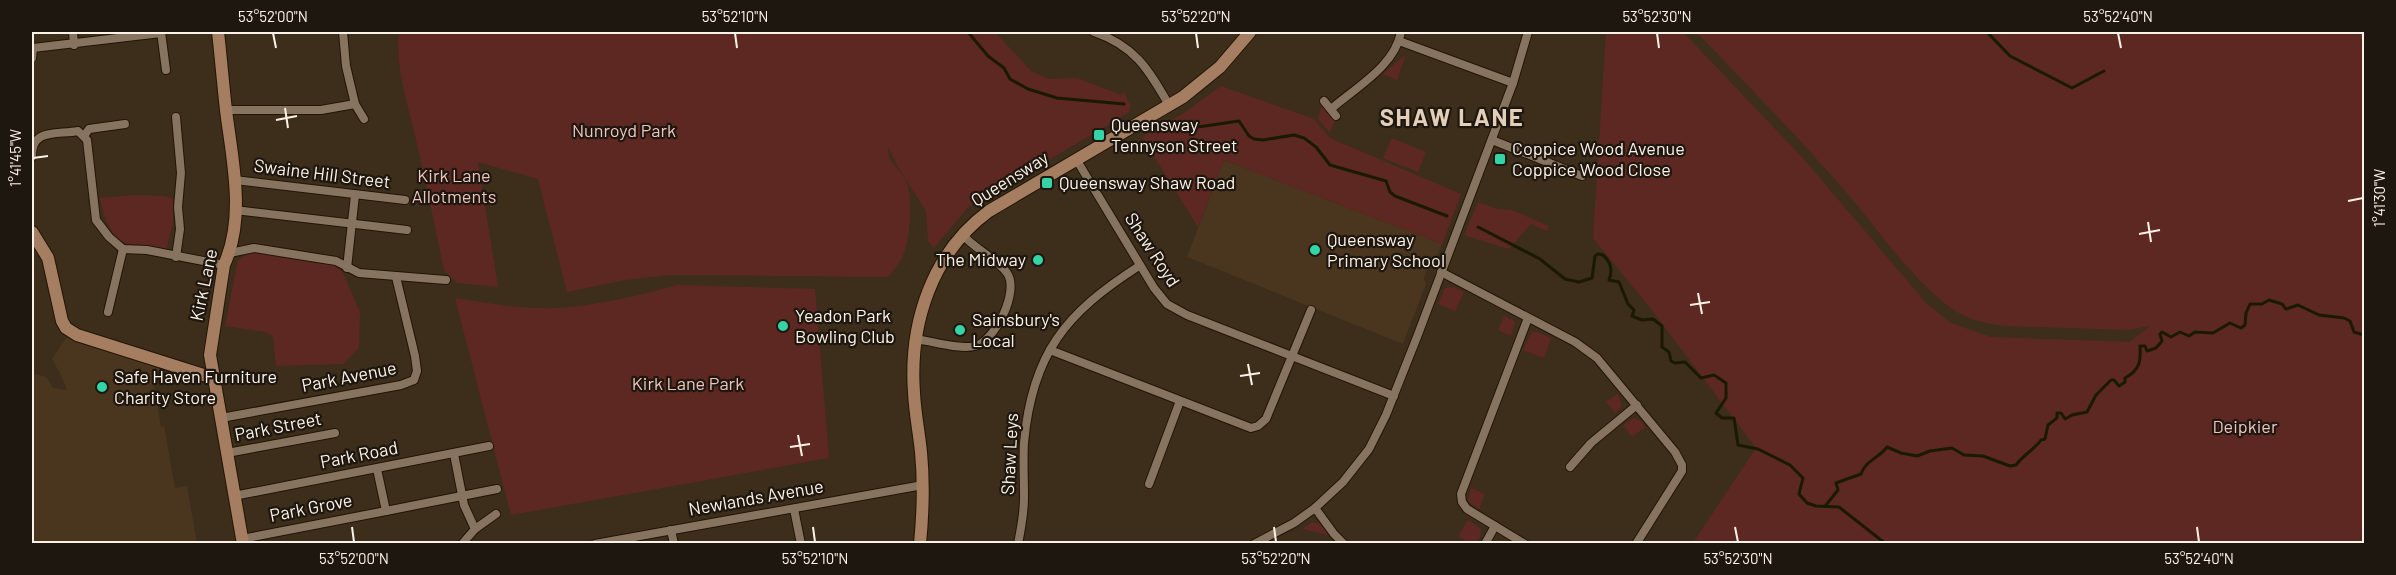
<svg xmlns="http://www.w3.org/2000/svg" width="2396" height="575" font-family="Barlow,sans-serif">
<rect width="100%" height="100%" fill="#3d2d1b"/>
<g fill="#4a351e">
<polygon points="1224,160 1442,244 1433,267 1427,269 1424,279 1426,284 1403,344 1187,257"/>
<polygon points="68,335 161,365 162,370 152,372 161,427 164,426 175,488 187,486 197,543 32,543 32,373 46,377 53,388 67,390 62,377 52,359"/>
</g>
<g fill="#5e2822">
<path d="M399 32H995L1031 71 1049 79 1077 78 1121 95 1124 92 1131 106 1129 112 1110 124 968 207 934 248 928 241 926 211 898 167 888 147C886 162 903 171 907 183 913 200 910 242 902 258 898 265 893 271 888 277L671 275 625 280 567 292 538 179 478 162 498 287 457 283 444 270C435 228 427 186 417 144 409 107 395 70 399 32Z"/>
<path d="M1606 32H1683L1802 157 1927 304 1951 323 1991 337 2130 342 2150 326 2128 330 2007 326C1987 324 1967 320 1951 308 1913 281 1877 228 1846 192 1798 137 1747 84 1696 32H2364V543H1693L1756 448 1651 309 1593 238Z"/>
<polygon points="1406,54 1397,80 1383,74"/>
<polygon points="1221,86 1314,119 1330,138 1461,194 1442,244 1224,160 1198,227 1142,137 1184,113"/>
<polygon points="1322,104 1335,120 1330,133 1318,119"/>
<polygon points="1392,138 1426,152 1418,172 1383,158"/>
<path d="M136 195 165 196 173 199V223L166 250C155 246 146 246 134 245 111 243 104 217 100 198Z"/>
<polygon points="1478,202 1497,209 1512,210 1549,226 1547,231 1531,224 1509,249 1464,235"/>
<polygon points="252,251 322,261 335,265 343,273 360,312 359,348 343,364 276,366 273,336 265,332 225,326 238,260"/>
<path d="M677 285 815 289 829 458 511 515 455 298C489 303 524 310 558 308 595 306 641 295 677 285Z"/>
<polygon points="1453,287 1464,292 1455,311 1438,304 1445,288"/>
<polygon points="1504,316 1513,320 1515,323 1511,336 1498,330"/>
<polygon points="1532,332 1537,332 1551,338 1544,358 1523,350"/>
<polygon points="1618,394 1622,406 1615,413 1606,402"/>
<polygon points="1634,418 1641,421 1645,427 1632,437 1623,425"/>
<polygon points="1471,488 1485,494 1479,509 1468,501"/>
<polygon points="1468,520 1481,529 1481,535 1476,543 1469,543 1458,536"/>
<polygon points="1312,522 1321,524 1328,535 1302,529"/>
</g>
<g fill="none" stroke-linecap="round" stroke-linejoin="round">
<g stroke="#1a1a03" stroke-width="3">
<polyline points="968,32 988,56 1004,68 1010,79 1028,89 1057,98 1124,104"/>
<polyline points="1987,32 2010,56 2072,88 2104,71"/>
<polyline points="1187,123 1198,127 1239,121 1249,136 1254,139 1263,140 1294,135 1304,138 1316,147 1330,165 1386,181 1390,192 1395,196 1447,216"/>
<path d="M1478 227 1540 259 1565 279 1579 282 1592 278 1595 256 1598 254 1603 255C1611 262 1613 270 1609 280L1619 282 1628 304 1634 310 1632 316 1642 320 1653 319 1662 326V347L1669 352 1671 361 1675 363 1685 362 1701 378 1714 375 1726 383V398L1716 413 1722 418H1734L1738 445 1758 449 1790 465 1803 478 1799 494 1807 503 1816 506 1839 507 1886 544"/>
<path d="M1826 505 1838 490 1836 483 1861 474C1865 461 1879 458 1887 447L1901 453 1917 456 1930 451 1952 448 1964 455 1983 456 2010 466 2016 465C2023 455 2034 450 2041 440L2045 439 2048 425 2057 418V413H2061L2065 419 2072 415 2087 412 2096 395 2111 380H2114L2119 386 2125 382V378C2140 370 2141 361 2140 346H2145L2147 351 2156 348 2162 341 2160 334 2162 332 2171 337 2180 332 2189 336 2195 332 2213 333 2230 323 2241 328 2245 325 2246 313 2250 304H2262L2269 300 2282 304 2286 309 2298 305 2319 315 2344 318 2350 321 2354 332 2364 335"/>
</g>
<defs>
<g id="street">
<polyline points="73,32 74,45"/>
<polyline points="161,32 166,70"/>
<path d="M1094 32C1135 46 1148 69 1169 105"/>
<polyline points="1399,41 1513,83"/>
<polyline points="32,58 33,48 161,33"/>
<polyline points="1324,101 1336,116"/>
<polyline points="355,104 364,119"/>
<path d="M1331 109C1355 88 1395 66 1401 32"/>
<polyline points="226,110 321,110 355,104 346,66 343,32"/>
<polyline points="176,117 181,173 178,207 180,229 176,257"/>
<polyline points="84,136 89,129 125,124"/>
<polyline points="1492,140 1582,176"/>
<path d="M32 157C31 128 57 135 78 131L87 140 96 220 109 237 123 249 147 250 224 265"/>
<polyline points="1076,159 1154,288 1167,304 1187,315 1394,396"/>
<polyline points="235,180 405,200"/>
<polyline points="235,210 407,230"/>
<polyline points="230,253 254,248 336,261 359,273 446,280"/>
<polyline points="347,268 355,195"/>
<polyline points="1441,272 1575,342 1597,358 1675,452 1682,465 1682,471 1636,544"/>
<polyline points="108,312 123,249"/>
<path d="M915 339C932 341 960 350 975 346 995 341 1020 291 1007 273 998 259 974 249 962 234"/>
<polyline points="1050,350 1251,428 1258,426 1266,419 1311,310"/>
<polyline points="221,418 401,385 414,380 417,371 415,356 396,277"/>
<polyline points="227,453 335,433"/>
<polyline points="454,454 464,505 475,529 462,544"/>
<polyline points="1570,467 1591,443 1637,405"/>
<polyline points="1149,484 1180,401"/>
<polyline points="234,496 489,446"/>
<polyline points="1315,508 1334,534 1344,544"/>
<polyline points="794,509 801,544"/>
<polyline points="386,511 497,489"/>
<polyline points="475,529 496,514"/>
<polyline points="671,530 674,544"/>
<polyline points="242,539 386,511 377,469"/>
<polyline points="595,544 923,485"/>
<path d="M1018 544C1021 529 1024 513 1024 498 1024 480 1023 461 1024 443 1032 353 1066 313 1139 266"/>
<polyline points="1254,544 1294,523 1315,508 1343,482 1369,449 1386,415 1417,337 1513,83 1528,32"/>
<polyline points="1485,544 1495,526"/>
<polyline points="1525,544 1467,509 1462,502 1461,494 1528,318"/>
</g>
<g id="secondary">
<path d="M218 32C221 58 223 84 226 110 232 159 246 217 224 265L210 355 243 544"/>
<polyline points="32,232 48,258 62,321 66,328 77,335 213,378"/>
<path d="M920 544C923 513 924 483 921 452 919 432 915 413 914 393 909 323 932 253 989 211L1183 97 1220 67 1250 32"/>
</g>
</defs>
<use href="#street" stroke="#231504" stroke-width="10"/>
<use href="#secondary" stroke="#231504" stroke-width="14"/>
<use href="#street" stroke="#867460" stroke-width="8"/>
<use href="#secondary" stroke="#a57e62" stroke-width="12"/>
</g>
<path fill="none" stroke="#fdf2e7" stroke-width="2" d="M273 33 276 48M735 33 737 48M1196 33 1198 48M1657 33 1659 48M2118 33 2121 48M285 108 288 128M276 120 297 116M33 158 48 156M2348 201 2363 198M2148 222 2151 242M2139 234 2160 230M1698 293 1702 314M1690 305 1710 302M1248 364 1252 385M1240 376 1260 373M798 435 802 456M790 447 810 444M352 527 354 542M813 527 815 542M1274 527 1276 542M1735 527 1738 542M2197 527 2199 542"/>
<g fill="#35d4a7" stroke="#1e170f" stroke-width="2">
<rect x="1093" y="129" width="12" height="12" rx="3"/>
<rect x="1494" y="153" width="12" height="12" rx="3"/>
<rect x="1041" y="177" width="12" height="12" rx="3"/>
<circle cx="1315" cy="250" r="6"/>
<circle cx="1038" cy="260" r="6"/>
<circle cx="783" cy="326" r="6"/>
<circle cx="960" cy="330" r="6"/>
<circle cx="102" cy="387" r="6"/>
</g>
<g text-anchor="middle" stroke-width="4.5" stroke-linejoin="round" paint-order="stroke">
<g font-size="18" fill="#fdf2e7" stroke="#1e170f" text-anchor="start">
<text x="1111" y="131">Queensway<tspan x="1111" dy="21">Tennyson Street</tspan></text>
<text x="1512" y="155">Coppice Wood Avenue<tspan x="1512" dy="21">Coppice Wood Close</tspan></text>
<text x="1059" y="189">Queensway Shaw Road</text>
<text x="1327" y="246">Queensway<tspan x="1327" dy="21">Primary School</tspan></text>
<text x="1026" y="266" text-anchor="end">The Midway</text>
<text x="795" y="322">Yeadon Park<tspan x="795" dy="21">Bowling Club</tspan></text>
<text x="972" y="326">Sainsbury's<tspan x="972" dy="21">Local</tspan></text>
<text x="114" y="383">Safe Haven Furniture<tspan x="114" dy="21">Charity Store</tspan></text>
</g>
<g font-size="18" fill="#f1c5be" stroke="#1e170f">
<text x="624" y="137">Nunroyd Park</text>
<text x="454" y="182">Kirk Lane<tspan x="454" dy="21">Allotments</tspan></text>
<text x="688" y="390">Kirk Lane Park</text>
<text x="2245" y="433">Deipkier</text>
</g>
<g font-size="18" fill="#fdf2e7" stroke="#1e170f">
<text transform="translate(322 174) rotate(7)" y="6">Swaine Hill Street</text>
<text transform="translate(1010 179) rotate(-32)" y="6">Queensway</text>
<text transform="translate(1152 250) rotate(57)" y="6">Shaw Royd</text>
<text transform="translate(204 285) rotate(-78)" y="6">Kirk Lane</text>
<text transform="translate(349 377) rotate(-11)" y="6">Park Avenue</text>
<text transform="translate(278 427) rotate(-11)" y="6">Park Street</text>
<text transform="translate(1010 454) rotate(-87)" y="6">Shaw Leys</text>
<text transform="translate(359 455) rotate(-11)" y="6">Park Road</text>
<text transform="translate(756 498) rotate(-10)" y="6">Newlands Avenue</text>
<text transform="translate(311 508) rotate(-11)" y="6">Park Grove</text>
</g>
<g font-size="24" font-weight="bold" letter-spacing="1.5" fill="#e3cfb9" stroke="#1e170f">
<text x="1452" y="126">SHAW LANE</text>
</g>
</g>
<rect width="2396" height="575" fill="none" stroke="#1e170f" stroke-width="66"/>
<rect x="33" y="33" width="2330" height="509" fill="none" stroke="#fdf2e7" stroke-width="2"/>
<g font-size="15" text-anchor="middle" fill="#fdf2e7">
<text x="273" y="22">53°52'00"N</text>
<text x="735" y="22">53°52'10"N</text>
<text x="1196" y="22">53°52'20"N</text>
<text x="1657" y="22">53°52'30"N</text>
<text x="2118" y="22">53°52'40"N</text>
<text transform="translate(16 158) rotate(-90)" y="5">1°41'45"W</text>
<text transform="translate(2380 198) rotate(-90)" y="5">1°41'30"W</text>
<text x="354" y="564">53°52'00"N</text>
<text x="815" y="564">53°52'10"N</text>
<text x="1276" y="564">53°52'20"N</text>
<text x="1738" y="564">53°52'30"N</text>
<text x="2199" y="564">53°52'40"N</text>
</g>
</svg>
